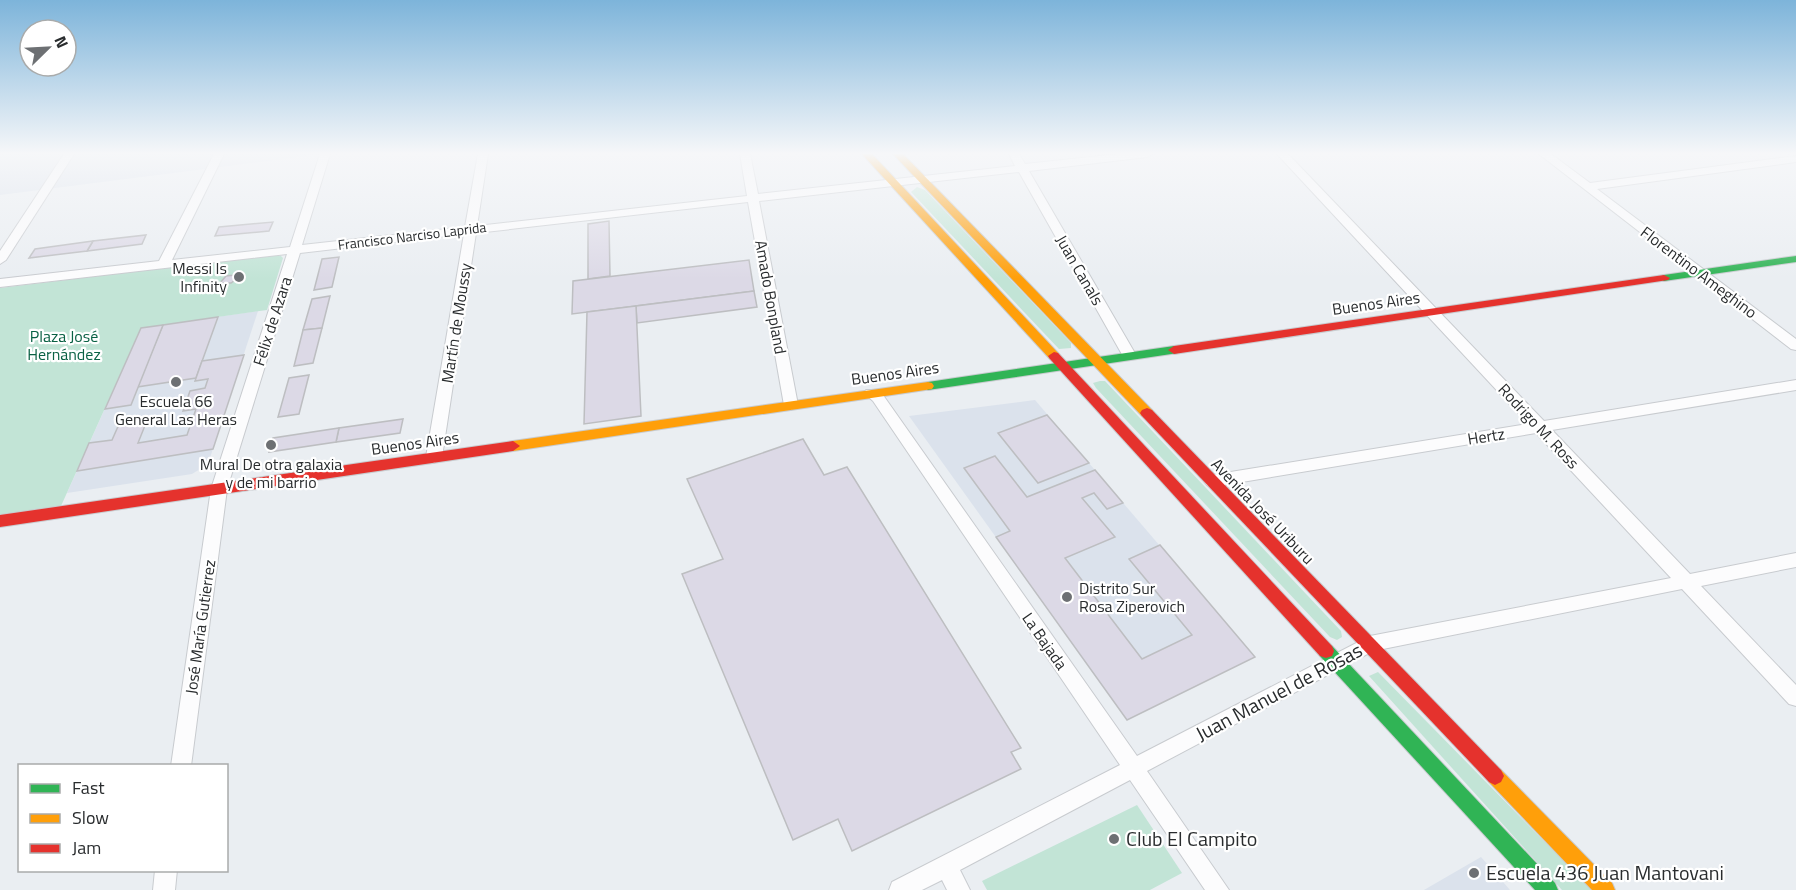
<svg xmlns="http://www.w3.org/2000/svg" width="1796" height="890" font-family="'Titillium Web',sans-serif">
<rect width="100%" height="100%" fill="#eaeef2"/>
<g fill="#dbe2ec">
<polygon points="0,154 322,154 0,195"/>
<polygon points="258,311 208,464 192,474 67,493 141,328"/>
<polygon points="1035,400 1255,657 1127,720 909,416"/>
<polygon points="1481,857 1510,890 1424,890"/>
</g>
<g fill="#c2e4d6">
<polygon points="917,187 925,190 1071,343 1071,348 1059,349 911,192"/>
<polygon points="273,255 281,256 283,258 267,310 141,328 61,506 0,515 0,288"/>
<polygon points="1100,381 1105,381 1341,631 1342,637 1337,640 1330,637 1096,388 1093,383"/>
<polygon points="1378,672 1592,890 1562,890 1369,676"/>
<polygon points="1137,805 1182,873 1150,890 987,890 982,881"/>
</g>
<g fill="#dcd9e6" stroke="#bdbec1" stroke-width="1.5">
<polygon points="609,221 610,276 588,279 588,224"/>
<polygon points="273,222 269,231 215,236 219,227"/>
<polygon points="146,235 142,244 87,251 93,241"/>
<polygon points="93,241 87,251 29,258 35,249"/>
<polygon points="339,257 332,287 314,290 322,259"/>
<polygon points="749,260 754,291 572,314 573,281"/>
<polygon points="235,275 238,278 231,283 220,283 226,276"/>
<polygon points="754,291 757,307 637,323 636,306"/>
<polygon points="330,296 322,328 303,330 312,299"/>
<polygon points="636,306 641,416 584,424 587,312"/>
<polygon points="218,317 196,378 137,387 163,325"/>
<polygon points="163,325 131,405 105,409 141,328"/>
<polygon points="322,328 313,363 294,366 303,330"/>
<polygon points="244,355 213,449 77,471 89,443 112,440 120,422 148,418 138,443 187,435 196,409 183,411 190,391 205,388 208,379 195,381 202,361"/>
<polygon points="309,375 299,414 278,417 289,378"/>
<polygon points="1047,415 1089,463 1038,483 998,433"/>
<polygon points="403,419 400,433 336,442 339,428"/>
<polygon points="339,428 336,442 269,452 273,438"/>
<polygon points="803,439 824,475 847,467 1021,748 1011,752 1021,769 852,851 838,819 793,840 682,574 723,559 687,479"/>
<polygon points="995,456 1027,497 1095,470 1123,503 1107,509 1094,493 1082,498 1115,537 1065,558 1142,659 1192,635 1129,559 1160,545 1255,657 1127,720 996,537 1010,531 964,468"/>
</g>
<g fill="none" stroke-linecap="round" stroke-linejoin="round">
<defs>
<g id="street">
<polygon points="64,154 74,154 6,260 0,264 0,251"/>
<polygon points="214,154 224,154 172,260 290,247 320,154 330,154 302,245 465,227 478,154 488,154 477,226 747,196 740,154 750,154 758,194 1015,166 1009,154 1019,154 1025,164 1119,154 1152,154 1147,157 1029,171 1136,355 1134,358 1124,358 1019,172 759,201 798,405 791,410 784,405 748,202 476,233 442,457 434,463 426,457 464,234 300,253 227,489 191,766 171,766 211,489 287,254 0,287 0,279 159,261"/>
<polygon points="1277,154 1288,154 1544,421 1796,380 1796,390 1552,430 1690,574 1796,553 1796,567 1701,586 1796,685 1796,706 1789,704 1682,589 1373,651 1147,771 1229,890 1205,890 1130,780 960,870 970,890 947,890 942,880 922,890 889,890 892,882 1120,765 873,401 864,393 866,390 876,390 883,395 1137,756 1370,636 1671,578 1536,433 1212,487 1207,485 1204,481 1207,477 1212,475 1528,424"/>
<polygon points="1539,154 1551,154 1590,183 1796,156 1796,162 1597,189 1796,339 1796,350 1791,349"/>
<polygon points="155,870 177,870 175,890 153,890"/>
</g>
<g id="fast">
<polygon points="1796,256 1796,262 1664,281 1658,278 1664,275"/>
<polygon points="1174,346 1178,347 1180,350 1178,353 928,390 922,386 928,382"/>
<polygon points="1326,644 1332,646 1555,883 1558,890 1535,890 1320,656 1318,651 1320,646"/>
</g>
<g id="slow">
<polygon points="862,154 872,154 1058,353 1060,356 1058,359 1050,359"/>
<polygon points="893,154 903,154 1152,410 1154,413 1152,416 1142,416"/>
<polygon points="928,382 932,383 934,386 932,389 513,451 506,446 513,441"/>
<polygon points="1495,767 1501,770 1612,883 1615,890 1592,890 1489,782 1486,776 1489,770"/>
</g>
<g id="jam">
<polygon points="1664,275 1670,278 1668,280 1174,354 1168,350 1174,346"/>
<polygon points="1054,352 1058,353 1332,646 1334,651 1332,656 1326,658 1320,656 1050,359 1048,356"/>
<polygon points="1147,408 1152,410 1501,770 1504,776 1501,782 1495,785 1489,782 1142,416 1140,413 1142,410"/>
<polygon points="513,441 520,446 513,451 0,527 0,515"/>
</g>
</defs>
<use href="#street" stroke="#c8cbcf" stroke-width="2"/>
<use href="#fast" stroke="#c8cbcf" stroke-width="2"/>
<use href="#slow" stroke="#c8cbcf" stroke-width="2"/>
<use href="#jam" stroke="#c8cbcf" stroke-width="2"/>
<use href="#street" fill="#fcfcfd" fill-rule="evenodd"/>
<use href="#fast" fill="#30b455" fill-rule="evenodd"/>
<use href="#slow" fill="#ff9f0a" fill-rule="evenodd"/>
<use href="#jam" fill="#e5322d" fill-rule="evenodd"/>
</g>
<linearGradient id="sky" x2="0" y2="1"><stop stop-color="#7db4da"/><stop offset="0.55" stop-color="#f6f7f9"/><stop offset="1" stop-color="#f6f7f9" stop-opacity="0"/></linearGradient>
<rect width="1796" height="279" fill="url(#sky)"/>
<g fill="#6d7073" stroke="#fff" stroke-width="2">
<circle cx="239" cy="277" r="6"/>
<circle cx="176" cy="382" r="6"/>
<circle cx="271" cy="445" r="6"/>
<circle cx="1067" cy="597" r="6"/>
<circle cx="1114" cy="839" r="6"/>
<circle cx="1474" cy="873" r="6"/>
</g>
<g text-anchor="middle" stroke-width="4.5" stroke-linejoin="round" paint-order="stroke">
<g font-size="14" fill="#292c2e" stroke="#fff">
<text transform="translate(412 236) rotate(-7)" y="5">Francisco Narciso Laprida</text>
</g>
<g font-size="16" fill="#292c2e" stroke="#fff">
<text x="227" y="274" text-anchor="end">Messi Is<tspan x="227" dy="18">Infinity</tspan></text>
<text x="176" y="407">Escuela 66<tspan x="176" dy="18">General Las Heras</tspan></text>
<text x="271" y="470">Mural De otra galaxia<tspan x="271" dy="18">y de mi barrio</tspan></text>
<text x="1079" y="594" text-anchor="start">Distrito Sur<tspan x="1079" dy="18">Rosa Ziperovich</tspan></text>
</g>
<g font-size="16" fill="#292c2e" stroke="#fff">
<text transform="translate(1080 270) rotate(60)" y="6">Juan Canals</text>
<text transform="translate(1699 272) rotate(37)" y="6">Florentino Ameghino</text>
<text transform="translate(771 297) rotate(80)" y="6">Amado Bonpland</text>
<text transform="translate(1376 303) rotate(-8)" y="6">Buenos Aires</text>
<text transform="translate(272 321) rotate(-72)" y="6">Félix de Azara</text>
<text transform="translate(456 323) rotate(-81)" y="6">Martín de Moussy</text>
<text transform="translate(895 373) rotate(-8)" y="6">Buenos Aires</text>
<text transform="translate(1539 426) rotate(47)" y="6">Rodrigo M. Ross</text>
<text transform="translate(1486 436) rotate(-9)" y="6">Hertz</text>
<text transform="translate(415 443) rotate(-8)" y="6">Buenos Aires</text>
<text transform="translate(1263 511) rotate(46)" y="6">Avenida José Uriburu</text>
<text transform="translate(200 627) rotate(-82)" y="6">José María Gutierrez</text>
<text transform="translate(1045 641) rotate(55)" y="6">La Bajada</text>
</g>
<g font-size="16" fill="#0a6144" stroke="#fff">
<text x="64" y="342">Plaza José<tspan x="64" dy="18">Hernández</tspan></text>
</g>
<g font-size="20" fill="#292c2e" stroke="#fff">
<text transform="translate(1279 692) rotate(-28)" y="7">Juan Manuel de Rosas</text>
</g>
<g font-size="20" fill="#292c2e" stroke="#fff" text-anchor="start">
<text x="1126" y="846">Club El Campito</text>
<text x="1486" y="880">Escuela 436 Juan Mantovani</text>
</g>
</g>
<rect x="18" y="764" width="210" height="108" fill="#ffffff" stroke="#a9abab" stroke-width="1.5"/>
<rect x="30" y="784" width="30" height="9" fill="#30b455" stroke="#a9abab" stroke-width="1.5"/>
<text x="72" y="794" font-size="18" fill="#292c2e">Fast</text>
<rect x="30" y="814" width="30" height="9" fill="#ff9f0a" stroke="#a9abab" stroke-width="1.5"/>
<text x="72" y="824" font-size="18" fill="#292c2e">Slow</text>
<rect x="30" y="844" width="30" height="9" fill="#e5322d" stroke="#a9abab" stroke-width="1.5"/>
<text x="72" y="854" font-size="18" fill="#292c2e">Jam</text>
<g transform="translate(48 48) rotate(66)"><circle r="28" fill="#ffffff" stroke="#a9abab" stroke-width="1.5"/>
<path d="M0-4.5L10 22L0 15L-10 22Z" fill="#6d7073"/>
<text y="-9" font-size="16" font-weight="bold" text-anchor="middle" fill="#292c2e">N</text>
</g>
</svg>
